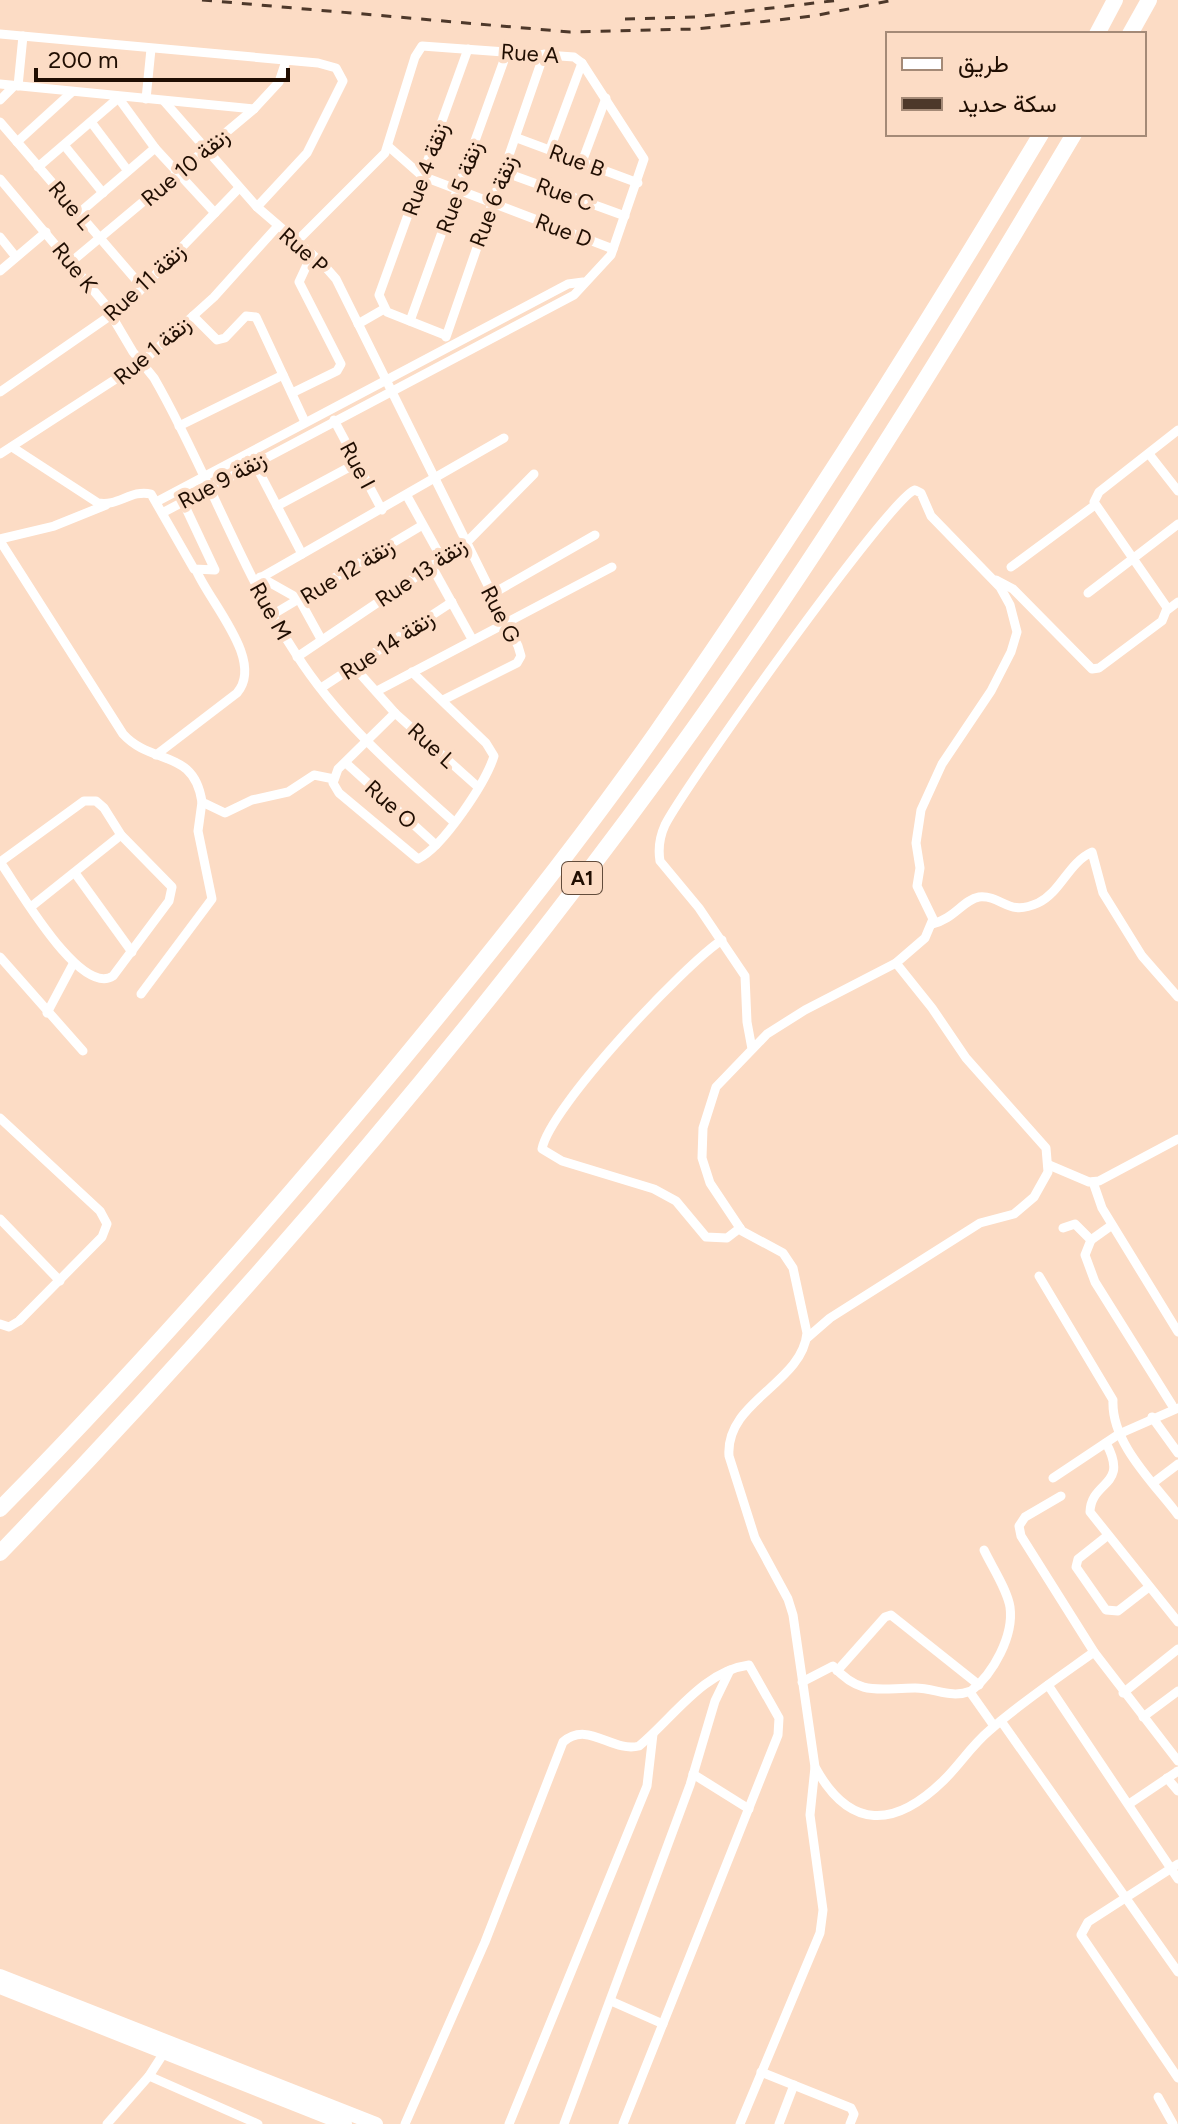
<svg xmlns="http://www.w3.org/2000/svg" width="1178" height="2124" font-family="Figtree,Vazirmatn,sans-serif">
<rect width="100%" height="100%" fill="#fcdcc5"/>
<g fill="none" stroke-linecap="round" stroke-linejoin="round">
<g stroke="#fff" stroke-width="9">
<polyline points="0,34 318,63 336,68 343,81 307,153 257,207"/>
<polyline points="0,84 254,109"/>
<polyline points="18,86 23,36"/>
<polyline points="117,96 155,148 215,213"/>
<polyline points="146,99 151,49"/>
<polyline points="0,100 14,86"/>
<polyline points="164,101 257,207 321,262 336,279 518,646 521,656 517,663 443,700"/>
<polyline points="0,122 143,288"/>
<polyline points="91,122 128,171"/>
<polyline points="517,138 638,183"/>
<polyline points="17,142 72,92"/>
<polyline points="64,145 103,193"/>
<polyline points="388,146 422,176 613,249"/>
<polyline points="550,149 582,63"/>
<polyline points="582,162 606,98"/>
<polyline points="38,167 116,100"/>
<polyline points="504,172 625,216"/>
<path d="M0 179 104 303 133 352 154 378C206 468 239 567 296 654 338 720 396 770 454 822"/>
<polyline points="78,214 155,148"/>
<polyline points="0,237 16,257"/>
<polyline points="71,262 254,109 279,82 286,61"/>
<polyline points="0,271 46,232"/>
<polyline points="193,316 217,340 225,338 246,316 256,317 305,422"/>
<polyline points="410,321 507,52"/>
<polyline points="358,324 384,309"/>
<polyline points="445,335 387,312 379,295 468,49"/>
<polyline points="446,337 544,54"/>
<polyline points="0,392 127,304 239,188"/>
<polyline points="292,393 337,371 341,364 299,282 312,254"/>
<polyline points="334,420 382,510"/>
<polyline points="179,426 283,375"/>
<path d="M12 447 98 503C118 507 131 489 151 494L194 569 215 570 183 502"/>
<polyline points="0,454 142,362 214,297 277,227"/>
<polyline points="1149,454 1178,491"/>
<polyline points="254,462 302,554"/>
<polyline points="407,496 442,559"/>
<polyline points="158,501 568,284 583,282"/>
<polyline points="277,506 357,463"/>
<polyline points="164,512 574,295 611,255 644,159 582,63 574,57 422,46 415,57 385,153 296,242"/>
<polyline points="0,539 54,526 106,505"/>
<path d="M0 541 123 734C152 766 194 748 202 802L225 813 252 800 288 792 314 775 334 779"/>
<polyline points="431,565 472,639"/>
<polyline points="1011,567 1095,505"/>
<polyline points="260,577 299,599 321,639"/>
<polyline points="262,577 504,438"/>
<polyline points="996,580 1013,589 1092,669 1099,668 1162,621 1166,611 1178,602"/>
<polyline points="1088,593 1178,524"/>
<polyline points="492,594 595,535"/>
<polyline points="1168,609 1094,502 1099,492 1178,430"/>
<polyline points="272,615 421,526"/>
<polyline points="297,657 466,543 534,474"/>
<polyline points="354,667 395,713 478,787"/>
<polyline points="321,688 452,602"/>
<polyline points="377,691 612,567"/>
<path d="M395 713 338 769 333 783 339 793 418 859C443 847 486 782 494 756L486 743 412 672"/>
<path d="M156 755 237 693C265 661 210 603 196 570"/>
<polyline points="347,764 436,845"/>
<path d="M84 801H96L104 808 121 835 172 887 169 901 113 976C80 997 18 887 0 862Z"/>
<polyline points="75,873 132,952"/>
<polyline points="32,906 121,835"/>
<path d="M932 924C954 919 963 900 979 897 1003 895 1007 917 1038 903 1061 892 1068 863 1092 852L1103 893 1142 956 1178 997"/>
<path d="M722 940C684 965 549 1108 542 1149L562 1161 654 1189 676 1201 706 1237 727 1238 740 1228"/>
<polyline points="0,957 83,1051"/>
<polyline points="141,994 212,899 198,831 202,802"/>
<polyline points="47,1013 73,964"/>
<path d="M752 1049 747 1022 745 976 699 908 660 861C658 849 660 836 665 825 684 787 892 495 915 490L921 493 931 516 1000 587 1010 605 1017 632 1011 652 991 691 942 764 921 810 916 843 920 868 917 886 933 919 925 938 896 963 805 1010 767 1034 716 1087 703 1128 702 1158 710 1183 742 1231 783 1253 793 1268 807 1333C802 1384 725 1401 729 1456L755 1538 788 1599 793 1615 815 1767C850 1831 895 1828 944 1780 960 1764 972 1745 990 1730 1022 1702 1059 1677 1094 1652"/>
<polyline points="0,1118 100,1211 107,1224 102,1237 19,1321 9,1327 0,1324"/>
<polyline points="1049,1165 1089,1182 1099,1181 1178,1139"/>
<polyline points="1093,1182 1102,1208 1178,1332"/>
<polyline points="0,1219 60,1281"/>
<polyline points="1063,1228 1075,1224 1091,1240 1085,1255 1095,1282 1172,1405"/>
<polyline points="1091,1240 1112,1225"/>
<path d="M1039 1276 1113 1400C1111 1443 1153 1482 1178 1515"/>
<polyline points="807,1338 830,1318 980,1223 1014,1214 1034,1197 1048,1172 1046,1148 966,1058 932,1008 896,963"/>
<polyline points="1152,1417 1178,1453"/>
<path d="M1106 1443C1130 1487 1091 1480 1090 1512L1178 1622"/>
<polyline points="1053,1478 1119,1434 1178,1408"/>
<polyline points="1153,1483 1178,1464"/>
<polyline points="1061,1496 1025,1517 1019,1526 1021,1536 1094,1652 1178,1761"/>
<polyline points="1107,1536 1078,1559 1076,1567 1106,1610 1118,1611 1149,1587"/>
<polyline points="837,1671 885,1617 891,1615 979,1685"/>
<path d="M802 1682 833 1666C861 1697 879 1688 915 1688 936 1688 950 1699 971 1691 993 1674 1014 1636 1010 1607 1007 1589 992 1567 984 1550"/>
<polyline points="1048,1685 1178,1879"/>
<polyline points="970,1692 994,1726"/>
<polyline points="1123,1693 1178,1649"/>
<polyline points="1143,1717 1178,1691"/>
<polyline points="1001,1721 1178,1972"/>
<polyline points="693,1774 749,1809"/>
<polyline points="1167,1778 1178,1791"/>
<polyline points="1129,1804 1178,1771"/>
<polyline points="1178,1864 1088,1922 1081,1935 1178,2078"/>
<polyline points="611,2001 663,2024"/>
<polyline points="761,2072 851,2108 854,2114 850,2124"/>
<polyline points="149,2076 258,2124"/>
<polyline points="1158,2097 1173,2124"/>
<polyline points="107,2124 149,2076 167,2048"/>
<path d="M405 2124 485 1942 563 1742C588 1720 612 1753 639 1746 673 1718 703 1671 749 1665L779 1718 778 1735 623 2124"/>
<polyline points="509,2124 647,1786 653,1734"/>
<polyline points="564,2124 690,1785 715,1701 730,1670"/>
<polyline points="740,2124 820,1933 823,1910 810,1815 815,1767"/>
<polyline points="779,2124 794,2085"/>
</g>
<g stroke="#fff" stroke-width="14">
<polyline points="0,1976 376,2124"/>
<polyline points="0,1987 345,2124"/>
</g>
<g stroke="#fff" stroke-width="16">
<polyline points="1097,34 1115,0"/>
<polyline points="1130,34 1149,0"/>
<path d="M0 1509C136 1371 265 1225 389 1076 481 965 573 851 656 733 792 538 919 338 1041 134"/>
<path d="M0 1553C239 1305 463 1045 666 767 814 564 946 350 1074 134"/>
</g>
<g stroke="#4d382a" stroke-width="3" stroke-dasharray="10 10" stroke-linecap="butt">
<polyline points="202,0 570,32 696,29 813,16 894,0"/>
<polyline points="625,19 695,17 840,0"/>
</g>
</g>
<g text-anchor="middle" stroke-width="8" stroke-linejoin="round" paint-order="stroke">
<rect fill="#fcdcc5" stroke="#624c3c" stroke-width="2" x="562" y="862" width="40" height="32" rx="6"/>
<g font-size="20" font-weight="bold" fill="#200e02">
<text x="582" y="885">A1</text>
</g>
<g font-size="22" fill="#200e02" stroke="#fcdcc5">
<text transform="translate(530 53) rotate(4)" y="8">Rue A</text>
<text transform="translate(577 160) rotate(20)" y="8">Rue B</text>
<text transform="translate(185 167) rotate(-40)" y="8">Rue 10 زنقة</text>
<text transform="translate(425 169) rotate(-70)" y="8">Rue 4 زنقة</text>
<text transform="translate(459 187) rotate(-70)" y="8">Rue 5 زنقة</text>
<text transform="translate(565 194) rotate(20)" y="8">Rue C</text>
<text transform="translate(493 201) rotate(-69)" y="8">Rue 6 زنقة</text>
<text transform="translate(71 205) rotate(50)" y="8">Rue L</text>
<text transform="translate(564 230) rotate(21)" y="8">Rue D</text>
<text transform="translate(304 250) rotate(41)" y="8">Rue P</text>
<text transform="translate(75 267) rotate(51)" y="8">Rue K</text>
<text transform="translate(144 282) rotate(-43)" y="8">Rue 11 زنقة</text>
<text transform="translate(152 350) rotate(-40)" y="8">Rue 1 زنقة</text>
<text transform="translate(358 465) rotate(62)" y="8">Rue I</text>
<text transform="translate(222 480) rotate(-28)" y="8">Rue 9 زنقة</text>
<text transform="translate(347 571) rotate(-31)" y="8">Rue 12 زنقة</text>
<text transform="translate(421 572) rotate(-34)" y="8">Rue 13 زنقة</text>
<text transform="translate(271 611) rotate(61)" y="8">Rue M</text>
<text transform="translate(501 614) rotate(63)" y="8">Rue G</text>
<text transform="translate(387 645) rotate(-33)" y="8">Rue 14 زنقة</text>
<text transform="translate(432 745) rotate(42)" y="8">Rue L</text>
<text transform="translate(391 804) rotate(42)" y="8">Rue O</text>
</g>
</g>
<rect x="886" y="32" width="260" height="104" fill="#fcdcc5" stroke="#a48a77" stroke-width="2"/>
<rect x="902" y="58" width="40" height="12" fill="#ffffff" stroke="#a48a77" stroke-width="2"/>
<text x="958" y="72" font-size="24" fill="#200e02">طريق</text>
<rect x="902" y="98" width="40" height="12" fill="#4d382a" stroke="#a48a77" stroke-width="2"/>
<text x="958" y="112" font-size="24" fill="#200e02">سكة حديد</text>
<path d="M36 68v12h252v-12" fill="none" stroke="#200e02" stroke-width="4"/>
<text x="48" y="68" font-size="24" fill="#200e02" stroke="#fcdcc5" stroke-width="6" paint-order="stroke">200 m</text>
</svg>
